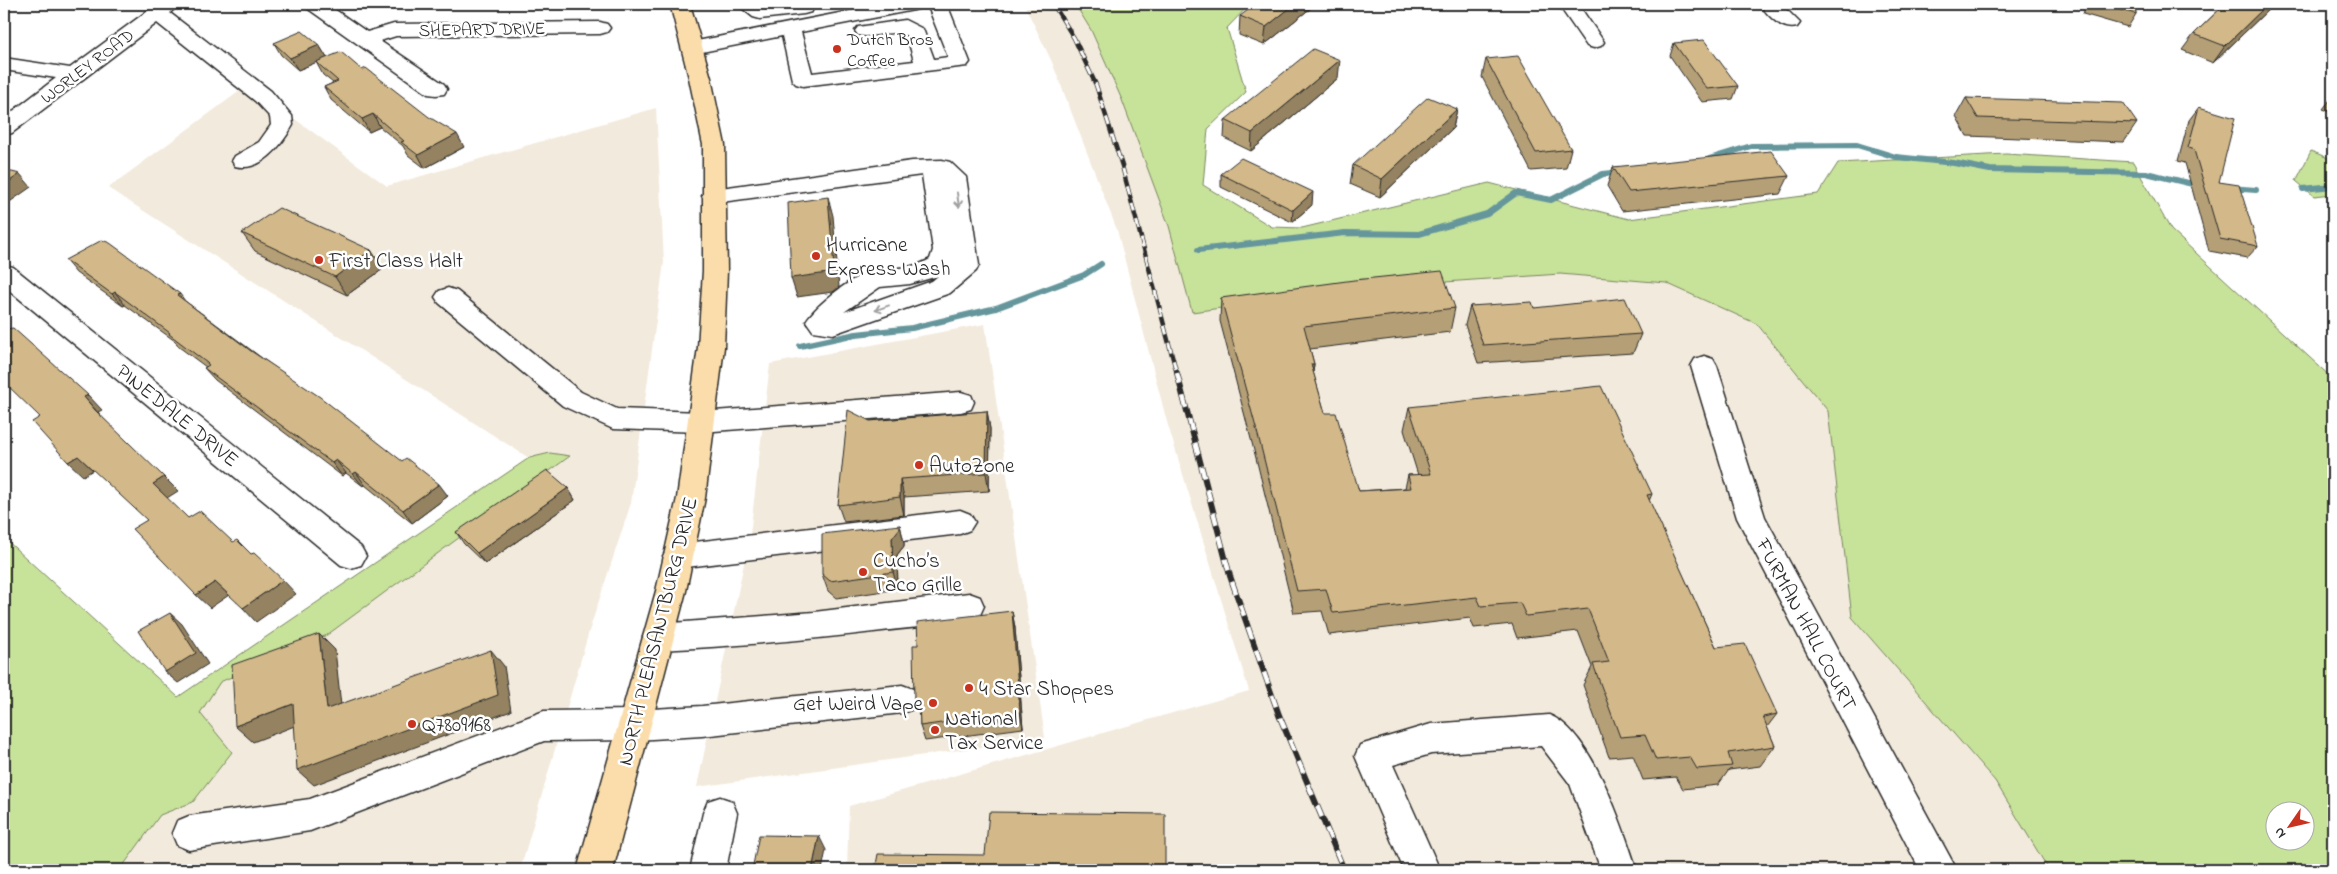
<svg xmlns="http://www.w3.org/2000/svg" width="2337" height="874" font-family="'Indie Flower',sans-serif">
<rect width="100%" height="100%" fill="#fff"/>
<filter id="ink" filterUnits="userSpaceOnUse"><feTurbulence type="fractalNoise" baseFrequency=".02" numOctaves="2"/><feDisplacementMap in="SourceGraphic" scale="10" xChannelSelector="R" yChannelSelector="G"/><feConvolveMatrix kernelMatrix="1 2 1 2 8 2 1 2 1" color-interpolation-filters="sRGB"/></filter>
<g filter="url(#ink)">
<g fill="#f2eadc">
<polygon points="1024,4 1075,4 1091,30 1122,100 1169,226 1192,312 1373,287 1560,274 1666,283 1757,324 1828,411 1852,617 1995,781 2049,870 847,870 849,806 1249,691 1167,422 1117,230 1052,62"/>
<polygon points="248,85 387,186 656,108 664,262 631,503 590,628 520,870 120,870 160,815 193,802 199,713 220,682 327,635 569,457 550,453 529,458 108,188"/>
<polygon points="985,324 1045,738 697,787 750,535 770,364"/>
</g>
<g fill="#c7e299" stroke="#798662" fill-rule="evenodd">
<path d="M1075 4H1250L1227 28 1246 92 1208 129 1203 185 1272 227 1302 228 1489 183 1629 219 1818 194 1838 163 2006 154 2133 162 2171 230 2333 379V870H2049L1995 781 1852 617 1828 411 1757 324 1666 283 1560 274 1373 287 1192 312 1169 226 1122 100 1091 30ZM2274 812H2304V842H2274Z"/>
<polygon points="2311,151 2333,160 2333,194 2314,196 2296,181"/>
<polygon points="550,453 570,456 327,635 220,682 200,713 232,752 193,802 160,815 120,870 4,870 4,538 178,697 529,458"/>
</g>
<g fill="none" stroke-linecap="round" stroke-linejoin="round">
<g stroke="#65969c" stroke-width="6">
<polyline points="1709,159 1751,146 1857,145 1896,157 1954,163 1990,170 2146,173 2201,186"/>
<polyline points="2230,188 2256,190"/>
<polyline points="2303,189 2333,186"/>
<polyline points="1198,250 1345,233 1419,234 1487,214 1516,193 1551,200 1603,174 1622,172"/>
<polyline points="800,346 856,334 912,328 996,308 1084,275 1101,264"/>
</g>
<defs>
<g id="minor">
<path d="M157 4H179L170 13 271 91 292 116 293 125C282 145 261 173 235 166L232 161 235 156 259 142 271 125 270 117 255 101 157 23 12 133 4 135V118L56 78 4 70V58L70 68Z"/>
<polygon points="304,4 327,4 367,32 394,24 600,22 607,24 610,28 607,32 600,34 396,36 380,41 444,84 447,89 444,94 436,95 428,94 307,8"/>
<polygon points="737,4 760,4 764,7 811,4 814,8 811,12 804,14 760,19 753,17"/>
<path d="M885 4H924L921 8 914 10 801 32 812 73 914 61 907 36C894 28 873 39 858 35L855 31 858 27 905 20 923 29 934 59 948 57 927 4H947L970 62 967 66 803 86 796 84 792 80 782 36 692 54 685 52 682 48 685 44 692 42Z"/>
<polygon points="1558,4 1578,4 1604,42 1601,46 1594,48 1587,46"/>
<path d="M1760 4H1781L1800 23 1797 27C1782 31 1768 16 1760 4Z"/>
<path d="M942 160 950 162 966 177 979 265 976 271 950 293 833 334 813 331 806 321C816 305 855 274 873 271 894 267 911 270 930 259L933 250 922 175 714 203 706 201 702 196 706 191 714 189 912 161ZM938 276 932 281 844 312 880 287 910 284Z"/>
<polygon points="4,265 13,267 361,547 366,556 361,565 351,568 341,565 4,286"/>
<polygon points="448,288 457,291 581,392 617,409 701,412 961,392 971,395 974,402 971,409 961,412 701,432 613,429 563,406 439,303 435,297 439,291"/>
<polygon points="1704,356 1713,359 1717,366 1765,517 1957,870 1920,870 1737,518 1691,366 1695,359"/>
<polygon points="960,510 970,514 975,522 970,530 960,534 678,568 668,565 663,556 668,547 678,544"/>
<path d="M969 593 980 597 984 606 980 615C950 626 914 627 882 631 808 640 734 646 659 650L648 647 643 637 648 627 659 624 814 612Z"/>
<polygon points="902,685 913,689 918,699 913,709 902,713 702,736 636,740 544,741 310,831 189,850 177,845 172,833 177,821 189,816 310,799 544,711 636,710 702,706"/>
<path d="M1549 715C1592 731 1623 828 1637 870H1601L1570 784 1541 746 1431 754 1393 765 1440 870H1404L1355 756 1360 745 1431 724Z"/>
<polygon points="720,797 732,801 737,813 726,870 690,870 703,813 708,801"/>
</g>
<polygon id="major" points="670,4 690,4 711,78 725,145 727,271 724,347 705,498 686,591 613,870 577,870 656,591 677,498 698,347 703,271 703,145 689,78"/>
</defs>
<use href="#minor" stroke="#2b2b2b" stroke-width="3"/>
<use href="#major" stroke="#2b2b2b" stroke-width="3"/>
<use href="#minor" fill="#fff" fill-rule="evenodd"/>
<use href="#major" fill="#faddab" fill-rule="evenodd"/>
<defs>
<polyline id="rail-far1" points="1053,4 1074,38 1096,85 1122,166 1177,374"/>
<polyline id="rail" points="1177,373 1230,576 1279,715 1344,870"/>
</defs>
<use href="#rail-far1" stroke="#2b2b2b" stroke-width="4.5"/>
<use href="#rail" stroke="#2b2b2b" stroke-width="6"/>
<use href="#rail-far1" stroke="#fff" stroke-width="3" stroke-dasharray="9" stroke-linecap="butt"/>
<use href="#rail" stroke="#fff" stroke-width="4.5" stroke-dasharray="12" stroke-linecap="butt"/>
</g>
<g fill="#b59f76" stroke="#2b2b2b">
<polygon points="404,4 465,4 464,6"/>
<polygon points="552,4 588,4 588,5"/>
<polygon points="1316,4 1264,45 1239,35 1240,16"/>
<polygon points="2086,4 2135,4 2136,14 2128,27 2083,14"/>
<polygon points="2225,4 2274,4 2213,63 2182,50 2194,34"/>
<polygon points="274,43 319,45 327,58 362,70 464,147 425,168 408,155 403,146 380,127 369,132 331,100 324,87 333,83 323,75 316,62 298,70 281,55"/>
<polygon points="1674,43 1738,86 1733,99 1702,102 1670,56"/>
<polygon points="1486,59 1571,149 1566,168 1531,171 1482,77"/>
<polygon points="1338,78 1251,151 1224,138 1225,120"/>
<polygon points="2333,96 2333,113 2323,109"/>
<polygon points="1966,98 2137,123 2124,142 1967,136 1956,116"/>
<polygon points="2199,107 2219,182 2258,246 2247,258 2209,251 2185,163 2178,161 2189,120"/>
<polygon points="1457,109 1453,128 1380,197 1350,184 1353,165"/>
<polygon points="1613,167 1789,176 1780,194 1622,211 1607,186"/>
<polygon points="1221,174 1312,205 1292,222 1221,187"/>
<polygon points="242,233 371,250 383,269 347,295 255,251"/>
<polygon points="65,260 180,294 185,301 448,496 412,523 365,485 363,486 346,473 342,476 215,380 204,368 206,367 179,347 175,341 125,305 123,306 76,273"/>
<polygon points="1221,298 1455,308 1450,332 1310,349 1314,364 1313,372 1325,413 1359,491 1405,488 1408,475 1418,475 1404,430 1409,407 1652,494 1649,501 1716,647 1777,714 1767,727 1775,746 1760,766 1729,770 1718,785 1683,789 1676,777 1643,780 1633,755 1609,757 1583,685 1592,667 1578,631 1517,638 1512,624 1474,628 1470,618 1329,635 1322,611 1294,613 1257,462 1220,321"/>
<polygon points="1470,306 1534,308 1641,334 1633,353 1478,363 1465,325"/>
<polygon points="987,411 990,429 989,491 904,497 904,515 844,522 838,505 870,421"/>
<polygon points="568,488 575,500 485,564 464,544 456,532"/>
<polygon points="900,525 904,543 904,546 897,555 898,589 836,598 828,591 822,574"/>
<polygon points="1012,611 1015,628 1023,728 925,741 920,726 920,715 919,716 914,700 918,645"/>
</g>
<g fill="#948260" stroke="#2b2b2b">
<polygon points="1295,4 1316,4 1264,45 1266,27"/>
<polygon points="2268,4 2274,4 2213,63 2225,46"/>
<polygon points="319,45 327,58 298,70 290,58"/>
<polygon points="1340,60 1338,78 1251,151 1252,133"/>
<polygon points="1457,109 1453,128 1380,197 1382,179"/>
<polygon points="373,114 380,127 369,132 362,119"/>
<polygon points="457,134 464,147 425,168 418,155"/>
<polygon points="20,174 31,187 4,206 4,185"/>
<polygon points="1313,192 1312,205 1292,222 1293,210"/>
<polygon points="828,197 833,216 839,287 833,292 797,297 791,278"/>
<polygon points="371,250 383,269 347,295 335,277"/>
<polygon points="115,292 125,305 123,306 112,294"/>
<polygon points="1311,364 1314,364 1311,387"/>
<polygon points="88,395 102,410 98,412 109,425 84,397"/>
<polygon points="987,411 990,429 989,491 986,473"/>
<polygon points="78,456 93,470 83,476 68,462"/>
<polygon points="336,460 346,473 342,476 332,463"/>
<polygon points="356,472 365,485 363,486 353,474"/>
<polygon points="164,477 178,491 167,498 153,484"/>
<polygon points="900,479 904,497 904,515 900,497"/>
<polygon points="439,484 448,496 412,523 403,510"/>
<polygon points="568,488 575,500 485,564 477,553"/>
<polygon points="900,525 904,543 904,546 897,555 898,589 893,572 892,538"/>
<polygon points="283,580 296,594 256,622 243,608"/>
<polygon points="215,582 229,595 210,608 196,595"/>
<polygon points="1012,611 1015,628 1023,728 1020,712"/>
<polygon points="170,613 182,624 208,664 178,683 165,672"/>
<polygon points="319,634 335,650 343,724 327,709"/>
<polygon points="491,650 504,666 511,711 314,785 297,770"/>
<polygon points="293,704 310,720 253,742 235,726"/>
<polygon points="819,836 826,850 822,870 812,870"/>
</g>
<g fill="#d3b989" stroke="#2b2b2b">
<polygon points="1256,4 1295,4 1266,27 1240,16"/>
<polygon points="2097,4 2135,4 2136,14"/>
<polygon points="2225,4 2268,4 2225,46 2194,34"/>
<polygon points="302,31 319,45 290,58 274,43"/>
<polygon points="1704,40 1738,86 1707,89 1674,43"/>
<polygon points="1313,49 1340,60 1252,133 1225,120"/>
<polygon points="341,52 362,70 366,68 429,117 457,134 418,155 401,142 404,141 373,114 362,119 324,87 338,81 316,62"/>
<polygon points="1518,56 1571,149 1536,153 1486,59"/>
<polygon points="1428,97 1457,109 1382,179 1353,165"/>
<polygon points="1966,98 2123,103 2137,123 1978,118"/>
<polygon points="2199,107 2235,118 2219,182 2239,185 2258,246 2220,239 2194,150 2188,148"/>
<polygon points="1771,151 1789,176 1629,192 1613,167"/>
<polygon points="1241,158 1313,192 1293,210 1221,174"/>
<polygon points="4,170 20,174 4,185"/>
<polygon points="828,197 834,268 828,273 791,278 788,203"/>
<polygon points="279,208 371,250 335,277 242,233"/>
<polygon points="102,240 110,243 180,294 177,295 251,351 320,397 402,461 406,458 439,484 403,510 356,472 353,474 336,460 332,463 204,368 209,365 207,363 169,334 170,333 115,292 112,294 65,260"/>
<polygon points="1442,271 1455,308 1304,326 1314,364 1311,364 1325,413 1336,413 1359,491 1411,488 1408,475 1431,474 1409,407 1601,386 1652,494 1647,495 1716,647 1745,644 1777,714 1763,717 1775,746 1728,753 1732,766 1697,769 1690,757 1656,760 1645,735 1620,737 1593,664 1609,662 1588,609 1526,616 1520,603 1481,606 1477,597 1333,613 1326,589 1297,591 1259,439 1221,298 1354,280"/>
<polygon points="1625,298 1641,334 1483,345 1470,306 1532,302 1534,308"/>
<polygon points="4,328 6,329 13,328 88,395 84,397 95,410 164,477 153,484 188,518 200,511 233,542 237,540 251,554 254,553 283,580 243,608 215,582 196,595 132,529 147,520 78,456 68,462 32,422 40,417 4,382"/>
<polygon points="848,410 870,421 987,411 986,473 900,479 900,497 838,505"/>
<polygon points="547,470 568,488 477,553 456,532"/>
<polygon points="900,525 900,528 892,538 893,572 830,581 822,574 822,534"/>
<polygon points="1012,611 1020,712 920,726 919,699 914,700 913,645 918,645 917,622"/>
<polygon points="170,613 196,653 165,672 138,631"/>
<polygon points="319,634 327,709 491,650 498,695 297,770 293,704 235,726 232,665"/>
<polygon points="989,812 1165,814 1165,870 875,870 878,854 985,855"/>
<polygon points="759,835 819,836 812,870 752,870"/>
</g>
<defs><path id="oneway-shaft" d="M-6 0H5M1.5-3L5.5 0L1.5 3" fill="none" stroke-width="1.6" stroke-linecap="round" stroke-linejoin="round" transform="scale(1.25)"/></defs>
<g stroke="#a0a0a0">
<use href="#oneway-shaft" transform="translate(958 200) rotate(82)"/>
<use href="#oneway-shaft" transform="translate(882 308) rotate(160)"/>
</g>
</g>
<g fill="#c8321e" stroke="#fff" stroke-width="2">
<circle cx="837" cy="49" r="5"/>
<circle cx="816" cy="256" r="5"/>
<circle cx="319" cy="260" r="5"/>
<circle cx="919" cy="465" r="5"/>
<circle cx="863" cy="572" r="5"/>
<circle cx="969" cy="688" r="5"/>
<circle cx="933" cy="703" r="5"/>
<circle cx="412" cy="724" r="5"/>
<circle cx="935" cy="730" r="5"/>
</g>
<g text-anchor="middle" stroke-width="5" stroke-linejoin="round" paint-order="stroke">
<g font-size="18" fill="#2b2b2b" stroke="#fff">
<text transform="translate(482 29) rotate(-1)" y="6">SHEPARD DRIVE</text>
<text transform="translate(87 66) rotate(-37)" y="6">WORLEY ROAD</text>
</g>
<g font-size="18" fill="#2b2b2b" stroke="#fff" text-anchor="start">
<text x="847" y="45">Dutch Bros<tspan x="847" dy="21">Coffee</tspan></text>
</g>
<g font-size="21" fill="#2b2b2b" stroke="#fff" text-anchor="start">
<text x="826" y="251">Hurricane<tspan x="826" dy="24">Express Wash</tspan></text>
<text x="329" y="267">First Class Halt</text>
<text x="929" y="472">AutoZone</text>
<text x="873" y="567">Cucho’s<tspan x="873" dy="24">Taco Grille</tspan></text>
<text x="979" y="695">4 Star Shoppes</text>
<text x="923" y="710" text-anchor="end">Get Weird Vape</text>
<text x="945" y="725">National<tspan x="945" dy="24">Tax Service</tspan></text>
<text x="422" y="731">Q7809168</text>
</g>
<g font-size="21" fill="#2b2b2b" stroke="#fff">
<text transform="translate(178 415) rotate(39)" y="7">PINEDALE DRIVE</text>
<text transform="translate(1807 624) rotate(62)" y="7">FURMAN HALL COURT</text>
<text transform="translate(657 631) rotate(-76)" y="7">NORTH PLEASANTBURG DRIVE</text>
</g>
</g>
<rect width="2337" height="874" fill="none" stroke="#fff" stroke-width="20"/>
<rect x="10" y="10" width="2317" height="854" fill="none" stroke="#2b2b2b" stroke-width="2" filter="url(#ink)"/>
<g transform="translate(2290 826) rotate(236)"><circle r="24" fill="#ffffff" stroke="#aaaaaa"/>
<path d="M0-4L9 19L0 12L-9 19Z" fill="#c8321e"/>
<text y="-8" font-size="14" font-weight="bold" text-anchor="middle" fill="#2b2b2b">N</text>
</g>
</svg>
